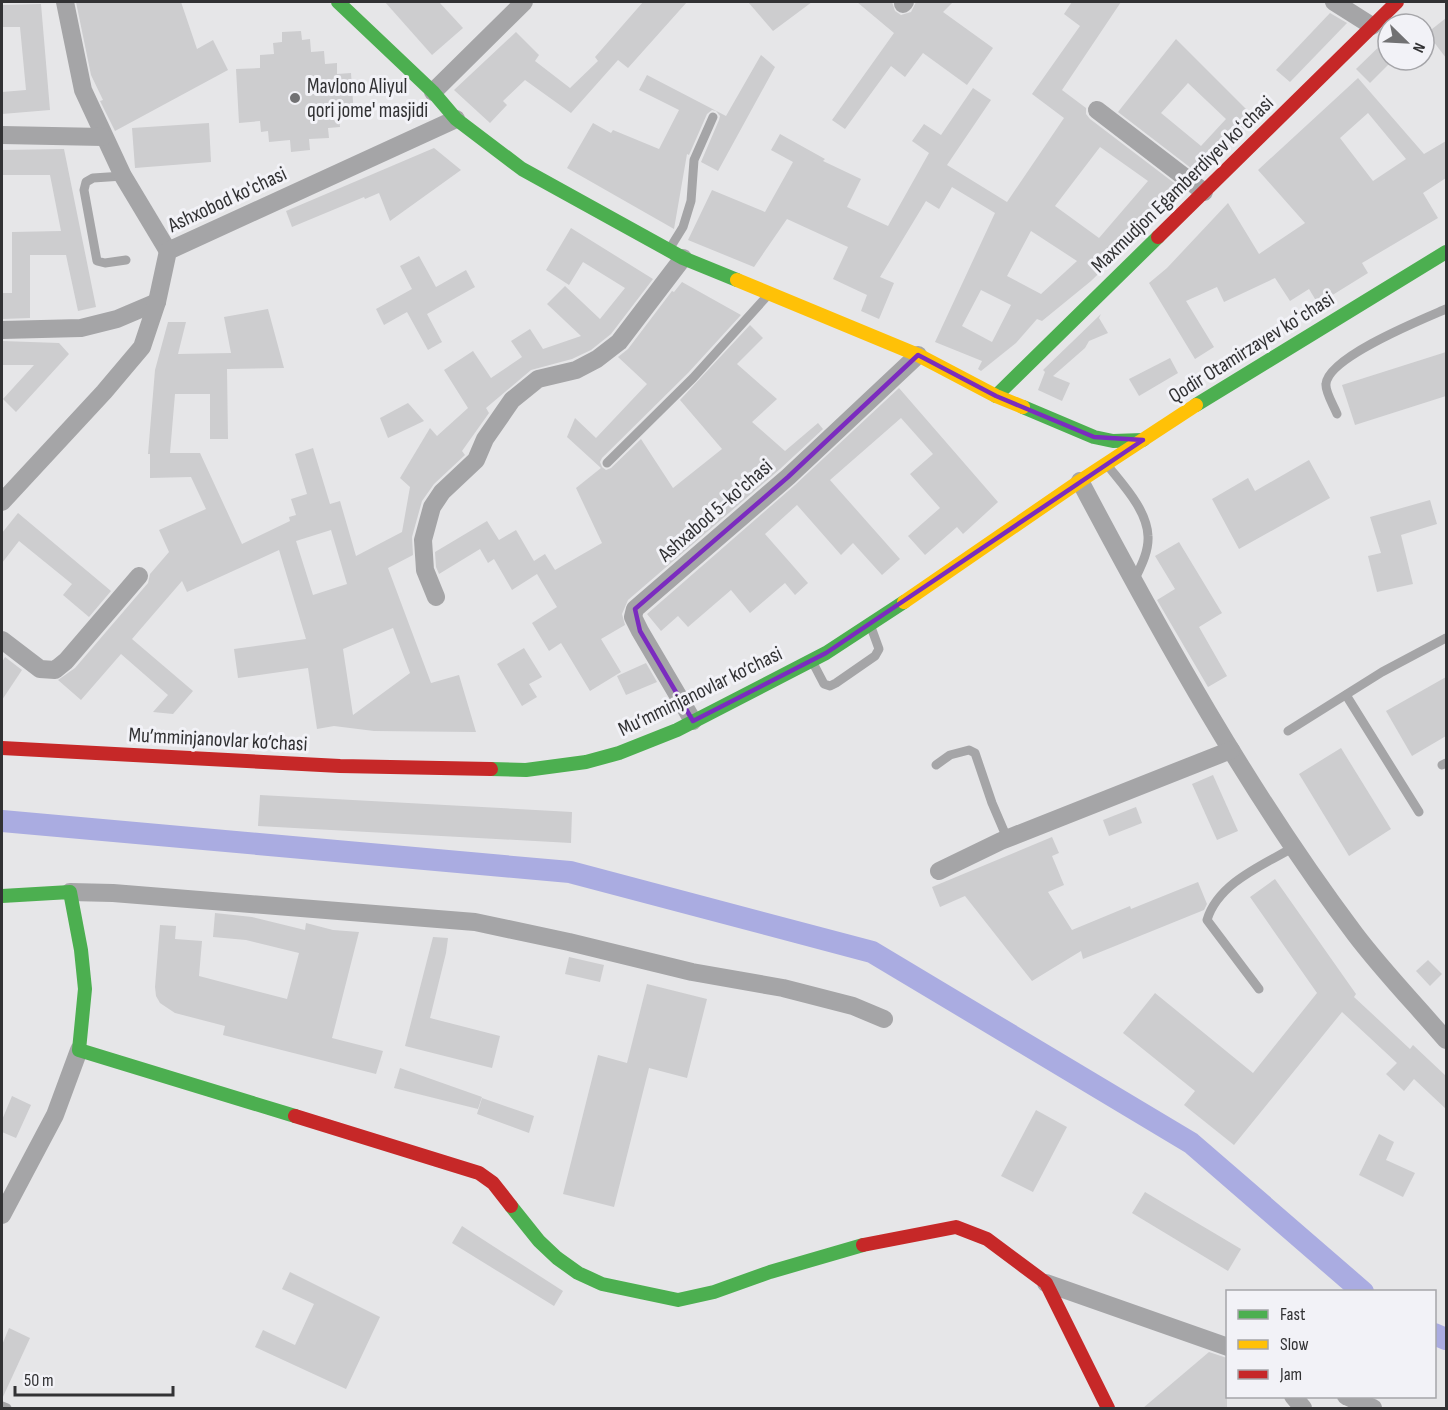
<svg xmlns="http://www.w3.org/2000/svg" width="1448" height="1410" font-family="'Sofia Sans Condensed',sans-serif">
<rect width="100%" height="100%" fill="#e6e6e8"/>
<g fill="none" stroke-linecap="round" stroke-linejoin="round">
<g stroke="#aaace1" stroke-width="22">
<polyline points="2,821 570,872 872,952 1191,1143 1363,1292"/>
<polyline points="1434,1334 1446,1339"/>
</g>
</g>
<g fill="#cdcdcf" fill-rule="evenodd">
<polygon points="76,2 181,2 197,49 213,40 228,70 115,131 100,101 103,100 91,75"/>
<polygon points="385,2 439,2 463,28 432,55"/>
<polygon points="643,2 687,2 628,68 618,60 571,113 525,80 503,101 507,105 490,123 454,90 516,32 539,55 535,61 570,88 598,61 595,57"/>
<polygon points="748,2 812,2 773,31"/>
<polygon points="857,2 892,2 895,11 901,15 911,12 916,2 953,2 943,12 993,48 967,85 923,53 905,77 891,66 845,129 832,120 894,33"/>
<path d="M1072 2H1121L1062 90 1086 108V114L1090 119 1182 189 1164 210 1091 281 1042 321 1037 319 1016 343 981 371 978 369 982 361 935 342 995 213 952 187 939 209 926 201 880 277 894 283 879 319 861 311 867 295 833 279 848 247 787 219 754 267 688 240 712 190 765 212 793 162 771 150 780 134 825 159 823 161 861 179 847 207 888 226 929 153 912 141 924 124 941 135 973 88 991 100 947 165 1007 202 1064 118 1032 94 1080 26 1064 14ZM1100 147 1148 181 1099 238 1055 206ZM1031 231 1077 261 1041 294 1007 276ZM981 290 1011 305 992 342 962 326Z"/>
<polygon points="41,4 50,110 2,114 2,92 26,90 20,27 2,27 2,5"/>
<polygon points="1330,13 1347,23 1290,82 1276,70"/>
<polygon points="1446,18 1446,58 1427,33"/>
<polygon points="301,31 302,40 310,39 311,52 324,51 325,64 337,63 337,74 351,73 354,116 339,117 340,127 328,128 329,138 309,139 310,150 291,152 290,140 269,142 268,131 261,132 260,121 239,123 236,69 260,68 260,55 274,54 273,43 282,42 282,32"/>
<polygon points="1388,38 1388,65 1370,83 1356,69"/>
<path d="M1176 39 1255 118 1200 175 1118 112ZM1188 83 1226 119 1201 146 1161 113Z"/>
<polygon points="761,55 775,67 718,171 701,162 719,120 720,116 716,111 712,110 707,114 689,155 687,154 674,229 567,168 593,123 611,133 613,130 659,149 679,110 639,90 647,75 726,116"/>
<path d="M1358 78 1424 154 1446 141V178L1423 193 1438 218 1362 263 1368 273 1318 304 1309 289 1290 301 1275 278 1224 302 1217 287 1186 301 1214 347 1195 359 1149 283 1167 268 1228 203 1259 254 1305 223 1258 170ZM1368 113 1406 159 1373 181 1340 138Z"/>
<polygon points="209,123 211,162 135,168 132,128"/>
<polygon points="434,148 461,170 390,221 379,193 365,199 364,197 292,227 286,211"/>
<polygon points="64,149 96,307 78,311 66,255 30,255 30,318 2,319 2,293 12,293 12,232 61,231 50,175 2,175 2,150"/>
<path d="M571 228 653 279 611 334 591 350 572 359 531 370 486 408 489 413 462 451 465 455 434 484 422 501 412 537 413 555 388 568 431 683 459 675 476 732 374 731 334 726 317 729 308 668 238 678 234 649 306 639 279 550 187 592 182 581 132 639 193 691 173 714 153 712 168 695 121 654 81 700 58 680 75 668 148 583 150 574 169 552 159 530 206 509 191 477 150 478V454H148L155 370 168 322H186L178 354 231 353 224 317 268 309 284 368 227 369 228 439H210V394H175L170 453H200L242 544 290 521 289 517 296 515 291 499 307 494 295 454 313 448 330 504 340 501 356 556 402 532 410 487 400 478 430 428 437 436 468 408 444 370 473 351 491 378 522 357 511 341 530 329 543 349 581 336 547 304 565 286 600 319 625 288 583 262 569 285 546 270ZM331 530 347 584 313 595 296 541ZM393 628 410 673 353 715 343 649Z"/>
<polygon points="419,256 436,287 466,270 475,287 427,314 442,342 428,350 407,312 384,325 376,309 412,289 400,266"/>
<polygon points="682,282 741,315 688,373 602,458 600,462 602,467 606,470 611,468 641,439 673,488 722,449 680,400 750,325 763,338 737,364 777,399 752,422 785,451 818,423 823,429 780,469 628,600 622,614 625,625 601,639 621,672 590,691 561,643 549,651 532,623 557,607 537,574 512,590 494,559 488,563 480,549 439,574 436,567 435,552 487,521 499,540 516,530 534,561 545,554 555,570 602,543 576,488 601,468 567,437 575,418 596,438 647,384 618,357 628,349 672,291 674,292"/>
<polygon points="1101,314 1099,318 1108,333 1089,341 1085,348 1053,376 1070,383 1062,401 1038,390 1045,372 1043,370"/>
<polygon points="2,341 59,343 69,354 16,412 3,399 34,365 2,365"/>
<polygon points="1446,352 1446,396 1355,425 1342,385"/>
<polygon points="1170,358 1178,373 1139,396 1129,379"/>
<polygon points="899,388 998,502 963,534 957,527 925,555 908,536 940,508 910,474 933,454 901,418 830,480 900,559 882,575 853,543 841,555 797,505 765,534 808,583 795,595 785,583 750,613 731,590 688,627 678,616 661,631 647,614 795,485"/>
<polygon points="408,403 424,421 388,438 380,418"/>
<polygon points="1309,460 1330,498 1239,549 1212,499 1248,478 1255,491"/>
<polygon points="1430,500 1437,524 1401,535 1413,584 1377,592 1368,556 1381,553 1370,517"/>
<polygon points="18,513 111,591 89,617 63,595 72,584 19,541 2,563 2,533"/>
<polygon points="1179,542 1222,613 1199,627 1227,676 1208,687 1157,600 1175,589 1155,556"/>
<polygon points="524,648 542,677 529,684 537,697 522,706 497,664"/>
<polygon points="5,657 22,670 2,700 2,662"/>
<polygon points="646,663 657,682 626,695 617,676"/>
<polygon points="1446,677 1446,736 1412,756 1386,711"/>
<polygon points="1341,748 1391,829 1349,856 1299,774"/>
<polygon points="1213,775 1238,831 1217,840 1192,784"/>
<polygon points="260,795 572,812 571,843 258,826"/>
<polygon points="1136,807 1142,823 1109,836 1103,820"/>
<polygon points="1052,837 1059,853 1052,856 1064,885 1048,892 1072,930 1130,906 1131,909 1198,882 1207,904 1204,910 1083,959 1081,951 1032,981 965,896 940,907 932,887"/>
<polygon points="1275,879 1356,994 1354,997 1410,1049 1413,1045 1446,1076 1446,1109 1414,1079 1404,1091 1386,1074 1397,1063 1342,1012 1234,1145 1184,1105 1195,1091 1123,1033 1155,993 1253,1073 1317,993 1250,897"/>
<polygon points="215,913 252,917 305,930 306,923 333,930 359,932 332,1038 383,1051 376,1074 223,1035 225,1026 175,1013 160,1003 156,996 155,987 160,925 176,926 175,939 202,941 199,976 287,999 299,953 246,940 213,937"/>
<polygon points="433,937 448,938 446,953 430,1018 500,1036 492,1068 405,1046"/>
<polygon points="569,957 604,965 600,982 565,974"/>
<polygon points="1428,960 1442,974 1430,986 1416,971"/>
<polygon points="647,984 707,999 687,1078 649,1068 614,1207 563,1194 598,1055 627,1063"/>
<polygon points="400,1068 482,1097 478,1109 394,1088"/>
<polygon points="12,1096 31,1105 16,1138 2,1132 2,1120"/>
<polygon points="482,1098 534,1116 529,1133 477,1114"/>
<polygon points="1036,1110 1067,1127 1033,1192 1001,1176"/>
<polygon points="1379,1134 1394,1142 1386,1160 1415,1173 1403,1197 1359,1175"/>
<polygon points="1145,1192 1241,1249 1228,1271 1132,1213"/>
<polygon points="462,1226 563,1291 554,1306 452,1243"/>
<polygon points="290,1272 380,1317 346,1389 255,1347 263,1330 295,1345 314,1304 282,1289"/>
<polygon points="9,1328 30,1338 2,1399 2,1345"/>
<polygon points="1209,1352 1227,1358 1227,1408 1143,1408"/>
</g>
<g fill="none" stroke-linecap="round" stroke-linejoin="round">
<g stroke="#a5a5a7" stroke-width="9">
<polyline points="123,176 93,178 86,182 84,190 97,261 105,263 126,260"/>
<polyline points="670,248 683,227 691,201 694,160 713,117"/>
<path d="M1337 414C1334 406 1325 392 1326 384 1328 357 1423 319 1446 309"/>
<polyline points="607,463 693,378 768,295"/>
<path d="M1108 466C1123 485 1147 510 1148 536 1149 552 1140 568 1134 581"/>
<polyline points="812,661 824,684 830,686 836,683 875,656 879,649 871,627"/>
<polyline points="1346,695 1419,812"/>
<polyline points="1288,731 1382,672 1446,638"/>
<polyline points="936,765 950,755 969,750 975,753 992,803 1007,838"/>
<polyline points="1442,765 1446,763"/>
<path d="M1259 989 1207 920C1218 883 1263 865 1294 847"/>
<polyline points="2,1406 7,1408"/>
</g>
<g stroke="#a5a5a7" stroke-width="18">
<polyline points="65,2 83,90 123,176 168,251"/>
<polyline points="1334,2 1372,26"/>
<polyline points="903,4 905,2"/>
<polyline points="433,92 524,2"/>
<polyline points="1097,110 1204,192"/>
<polyline points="2,135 103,137"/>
<polyline points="2,330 81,328 117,319 157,302"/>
<path d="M1080 481C1162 636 1249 793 1355 934 1383 971 1416 1005 1446 1040"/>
<polyline points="2,502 104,392 142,347 157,302 168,251 456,119"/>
<polyline points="436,597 425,570 423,540 432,507 442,492 476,460 485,439 512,400 538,379 576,370 597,359 619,342 683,258"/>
<polyline points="2,640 40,669 55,670 66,661 139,576"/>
<polyline points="693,721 640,631 633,617 635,609 788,477 918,355"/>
<polyline points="939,871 1001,841 1231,750"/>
<polyline points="70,892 113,893 475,922 569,942 692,972 783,988 853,1006 884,1019"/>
<polyline points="2,1215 55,1115 79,1050"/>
<polyline points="1046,1283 1228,1347"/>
<polyline points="1293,1396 1303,1408"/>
<polyline points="1346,1396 1373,1408"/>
</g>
<g stroke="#4caf50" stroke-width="14">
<polyline points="338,2 433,92 456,119 522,169 683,258 737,280"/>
<polyline points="996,396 1158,237"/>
<polyline points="1196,405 1446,252"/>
<polyline points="1023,407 1094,437 1113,441 1143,440"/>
<polyline points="491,769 526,770 586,762 619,753 677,730 826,653 904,602"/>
<polyline points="2,896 70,892 81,950 85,989 79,1050 295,1116"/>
<polyline points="511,1206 539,1241 557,1258 578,1273 602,1284 678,1300 714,1292 770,1272 863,1245"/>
</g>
<g stroke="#ffc107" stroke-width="14">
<polyline points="737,280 918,355 996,396 1023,407"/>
<polyline points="904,602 1080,481 1196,405"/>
</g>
<g stroke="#c62828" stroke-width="14">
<polyline points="1158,237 1397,2"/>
<polyline points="2,748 340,766 491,769"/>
<polyline points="295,1116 479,1173 493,1183 511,1206"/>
<polyline points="863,1245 956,1227 987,1239 1046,1283 1108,1408"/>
</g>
</g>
<path fill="none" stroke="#7b2cbf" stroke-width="4.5" stroke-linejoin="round" d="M918 355 996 396 1094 437 1143 440 826 653 693 721 640 631 635 609 788 477Z"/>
<circle fill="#717173" stroke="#f2f2f7" stroke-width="2" cx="295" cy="98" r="6"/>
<g text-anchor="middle" stroke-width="6" stroke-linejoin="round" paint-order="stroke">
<g font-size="21" fill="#323234" stroke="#f2f2f7" text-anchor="start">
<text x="307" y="93">Mavlono Aliyul<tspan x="307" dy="24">qori jome' masjidi</tspan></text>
</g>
<g font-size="21" fill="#323234" stroke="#f2f2f7">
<text transform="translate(1182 184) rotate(-44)" y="7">Maxmudjon Egamberdiyev koʻchasi</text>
<text transform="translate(227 199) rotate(-25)" y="7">Ashxobod ko'chasi</text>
<text transform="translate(1251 347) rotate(-32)" y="7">Qodir Otamirzayev koʻchasi</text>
<text transform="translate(715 510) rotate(-41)" y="7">Ashxabod 5-ko'chasi</text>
<text transform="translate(700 691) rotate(-26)" y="7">Mu’mminjanovlar ko‘chasi</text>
<text transform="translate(218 739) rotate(3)" y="7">Mu’mminjanovlar ko‘chasi</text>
</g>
</g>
<rect width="1448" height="1410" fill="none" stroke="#323234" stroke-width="6"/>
<rect x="1226" y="1290" width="210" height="108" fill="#f2f2f7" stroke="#a5a5a9" stroke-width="1.5"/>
<rect x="1238" y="1310" width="30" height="9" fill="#4caf50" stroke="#a5a5a9" stroke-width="1.5"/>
<text x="1280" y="1320" font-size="18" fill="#323234">Fast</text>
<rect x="1238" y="1340" width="30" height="9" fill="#ffc107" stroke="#a5a5a9" stroke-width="1.5"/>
<text x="1280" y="1350" font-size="18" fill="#323234">Slow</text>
<rect x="1238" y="1370" width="30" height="9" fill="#c62828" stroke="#a5a5a9" stroke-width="1.5"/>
<text x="1280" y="1380" font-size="18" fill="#323234">Jam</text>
<g transform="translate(1406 42) rotate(114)"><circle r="28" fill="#f2f2f7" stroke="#a5a5a9" stroke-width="1.5"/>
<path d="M0-4.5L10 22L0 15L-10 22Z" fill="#717173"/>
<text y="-9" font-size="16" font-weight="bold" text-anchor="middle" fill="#323234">N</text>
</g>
<path d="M15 1386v9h158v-9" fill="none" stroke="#323234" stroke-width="3"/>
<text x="24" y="1386" font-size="18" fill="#323234" stroke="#f2f2f7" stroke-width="4.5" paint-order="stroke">50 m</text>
</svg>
